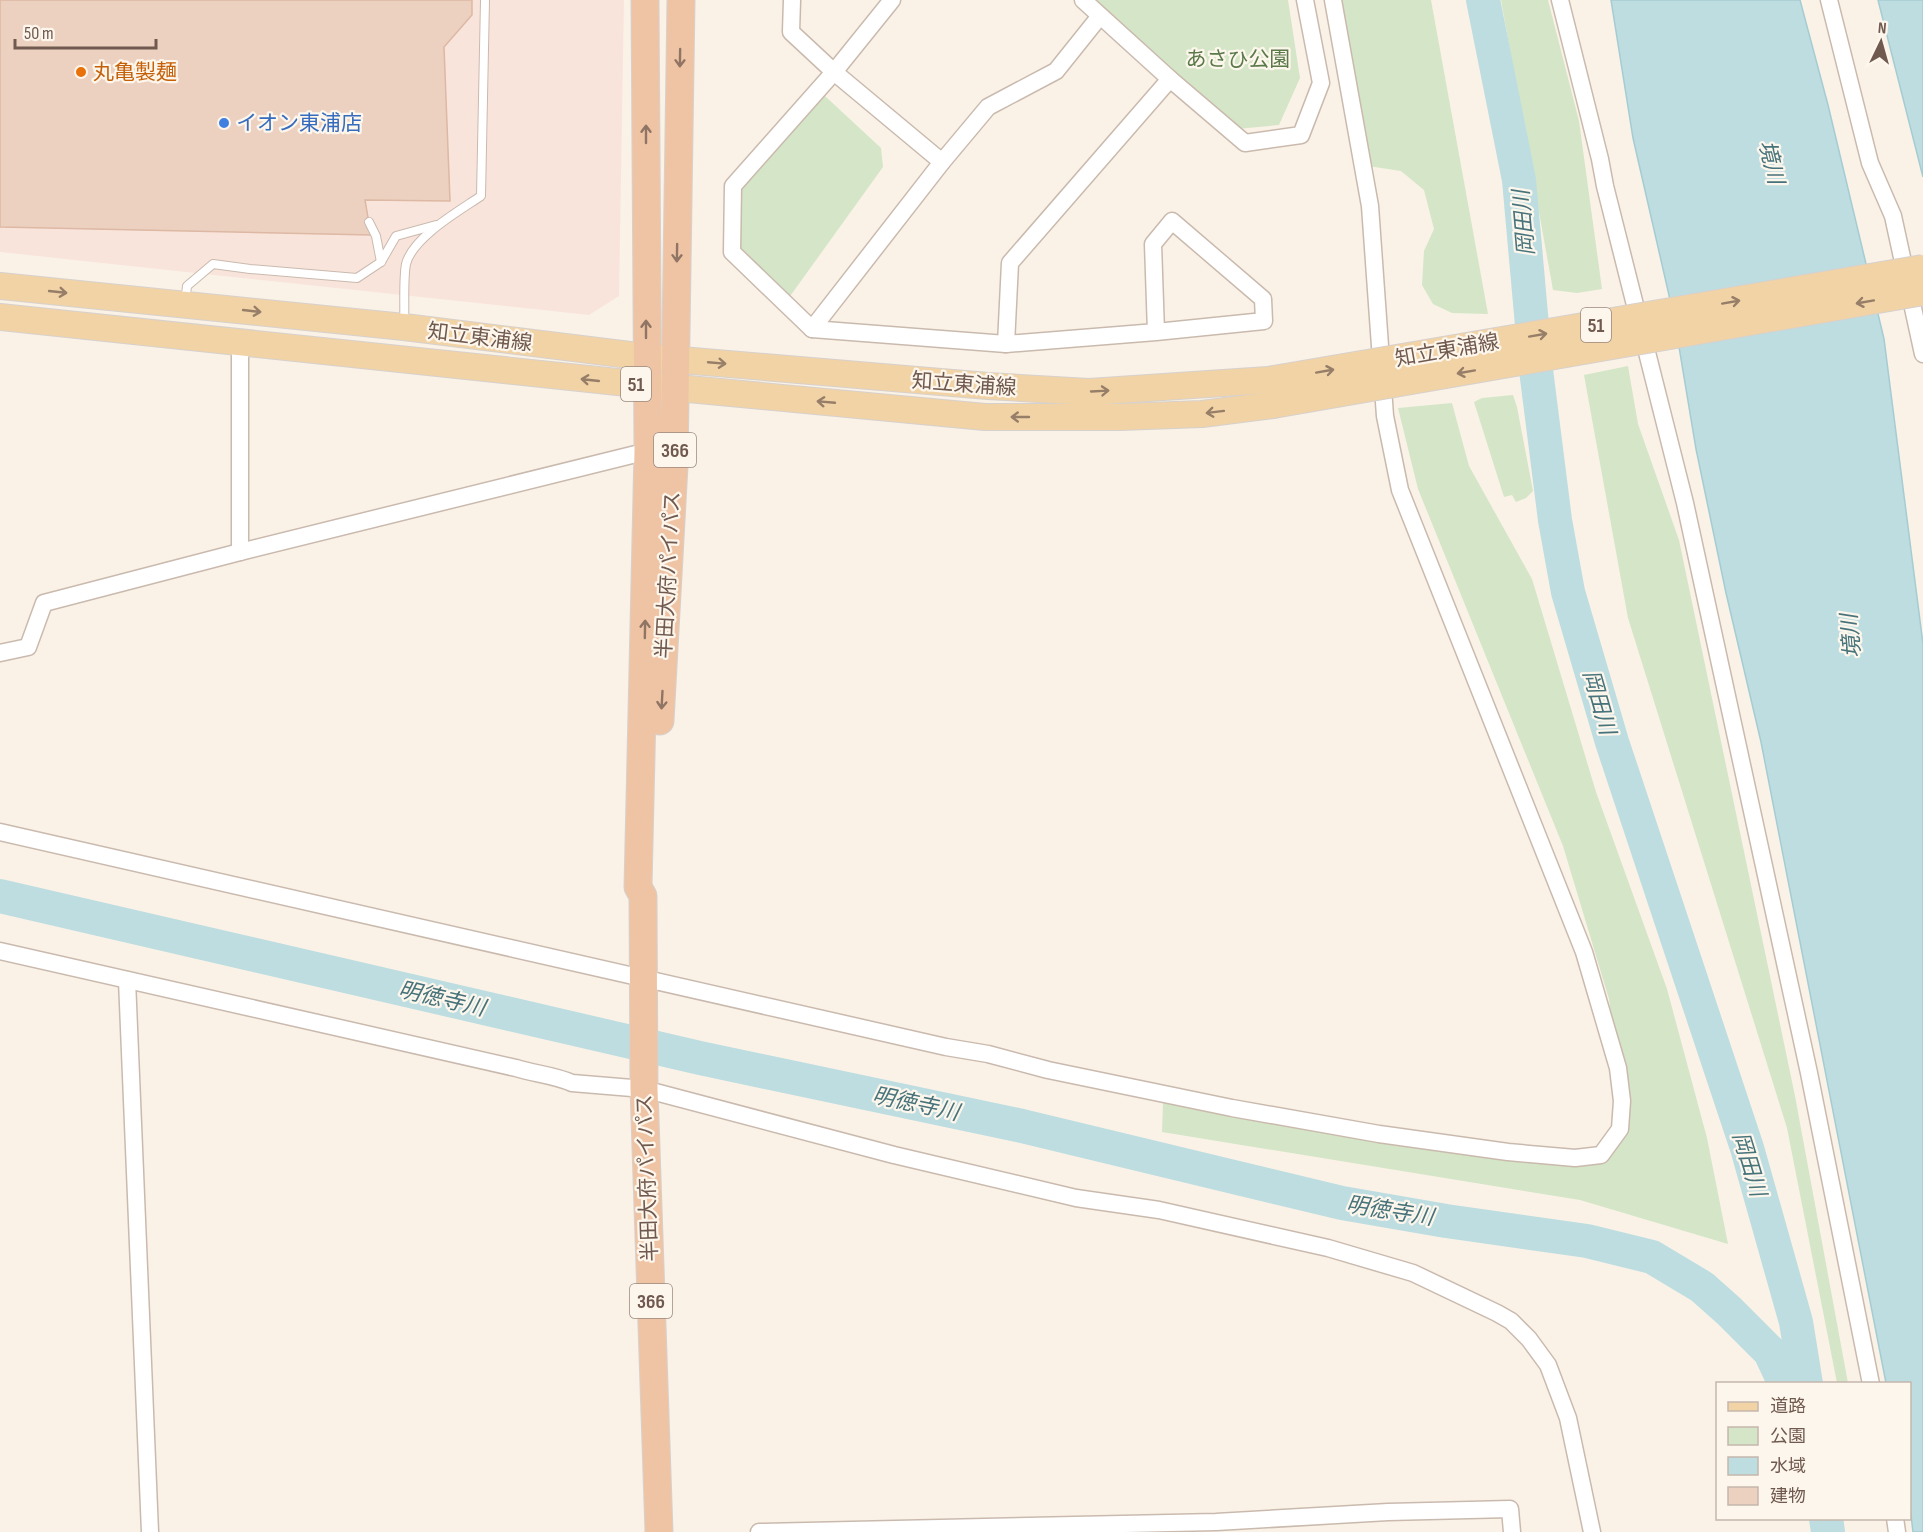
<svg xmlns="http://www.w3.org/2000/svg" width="1923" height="1532" font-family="'Sofia Sans Condensed','Noto Sans JP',sans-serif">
<rect width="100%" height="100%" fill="#faf2e7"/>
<polygon fill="#f9e4dc" points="0,0 624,0 619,296 589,315 0,252"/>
<g fill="#d4e6c7">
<polygon points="1093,0 1288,0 1300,78 1279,125 1226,130"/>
<polygon points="1328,0 1431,0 1488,314 1452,313 1433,304 1422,285 1424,251 1434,229 1424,190 1401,171 1368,166"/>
<polygon points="1501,0 1548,0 1579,121 1602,289 1577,293 1553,290"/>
<polygon points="812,84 881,148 883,167 788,299 732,252 733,186"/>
<polygon points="1628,366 1638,424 1679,540 1795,1096 1848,1383 1837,1383 1787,1128 1628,618 1584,375"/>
<polygon points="1513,395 1517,407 1533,491 1526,498 1516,502 1512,495 1504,497 1474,402 1482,398"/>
<polygon points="1452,403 1469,466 1532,579 1596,792 1667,989 1707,1138 1728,1244 1580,1200 1162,1132 1163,1103 1508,1152 1601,1155 1620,1129 1618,1068 1609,999 1563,846 1418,489 1398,408"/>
</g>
<g fill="#bddde1" stroke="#a5ccd2" stroke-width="1.5">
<polygon points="1611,0 1800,0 1828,105 1884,339 1923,644 1923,1532 1913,1532 1910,1507 1910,1384 1886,1383 1761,742 1726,593 1696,449 1674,317 1633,138"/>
<polygon points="1878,0 1923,0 1923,177"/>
</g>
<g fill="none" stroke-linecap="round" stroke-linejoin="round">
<g stroke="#bddde1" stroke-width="34">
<polyline points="1483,0 1519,180 1536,370 1555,520 1568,592 1612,742 1747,1148 1796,1322 1806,1384"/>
<polyline points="0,896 700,1058 1022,1126 1342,1203 1446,1221 1587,1241 1652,1257 1702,1287 1729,1311 1770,1352 1785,1384"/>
<polyline points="1826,1518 1828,1532"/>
</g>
</g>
<polygon fill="#ecd1c1" stroke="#ddb8a3" stroke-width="1.5" points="0,0 472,0 472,15 444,47 450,201 365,200 371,235 0,227"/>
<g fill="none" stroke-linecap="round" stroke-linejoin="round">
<defs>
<g id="service">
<polyline points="369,222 376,236 381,262"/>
<polyline points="185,303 187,286 213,264 250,269 357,278 381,262 396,236 436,225"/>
<path d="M404 325C405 307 403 280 406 264 413 237 459 211 481 196L485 0"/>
</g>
<g id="minor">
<polyline points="792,0 791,32 834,72 942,162"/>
<polyline points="892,0 834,72 733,186 732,252 812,329 1006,344 1156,332 1264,321 1263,299 1172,221 1153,244 1156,332"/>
<polyline points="1083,0 1170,79 1245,143 1301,135 1321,83 1305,0"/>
<polyline points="1560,0 1600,159 1605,186 1685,503 1809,1073 1871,1384"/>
<polyline points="1829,0 1870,163 1893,216 1923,354"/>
<polyline points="812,329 942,162 988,107 1056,71 1100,16"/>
<polyline points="1006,344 1010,263 1170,79"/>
<polyline points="240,552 240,344"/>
<polyline points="0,653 28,647 44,603 240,552 648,451"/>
<polyline points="0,832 946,1047 988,1054 1048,1070 1232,1108 1379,1134 1508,1152 1575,1158 1601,1155 1620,1129 1622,1101 1618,1068 1584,952 1400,490 1385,416 1370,206 1333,0"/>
<path d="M0 951 516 1068C535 1074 554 1075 572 1083L644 1089 894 1155 1076 1198 1159 1210 1328 1248 1413 1273 1497 1313 1511 1321 1529 1339 1548 1365 1568 1418 1592 1532"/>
<polyline points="127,980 150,1532"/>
<polyline points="1895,1518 1897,1532"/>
<polyline points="759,1532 1216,1522 1388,1512 1510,1509 1512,1532"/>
</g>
<g id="primary">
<polyline points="0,286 404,327 646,357 988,386 1089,392 1268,380"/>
<polyline points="0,317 646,385 985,417 1120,417 1202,414 1273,405"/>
</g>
<g id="trunk">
<polyline points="645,0 648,451 638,887 643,896 644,1089 659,1532"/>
<polyline points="660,721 674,466 681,0"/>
</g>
</defs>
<use href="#service" stroke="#cabaae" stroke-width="10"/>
<use href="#minor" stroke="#cabaae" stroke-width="19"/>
<use href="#primary" stroke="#d7d1cd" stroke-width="28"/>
<use href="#trunk" stroke="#d7d1cd" stroke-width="29"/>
<use href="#service" stroke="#fff" stroke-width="8"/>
<use href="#minor" stroke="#fff" stroke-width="16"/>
<use href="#primary" stroke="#f1d3a6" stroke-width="26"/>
<use href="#trunk" stroke="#efc4a5" stroke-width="27"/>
<defs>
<g id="primary-bridge">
<polyline points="1268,380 1923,268"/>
<polyline points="1273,405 1923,292"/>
</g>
</defs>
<use href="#primary-bridge" stroke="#d7d1cd" stroke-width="28" stroke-linecap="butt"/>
<use href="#primary-bridge" stroke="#f1d3a6" stroke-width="26"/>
</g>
<defs><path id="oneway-shaft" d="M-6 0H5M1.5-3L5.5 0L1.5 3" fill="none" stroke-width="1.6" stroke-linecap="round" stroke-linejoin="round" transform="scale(1.5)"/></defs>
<g stroke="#907464">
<use href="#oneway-shaft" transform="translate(680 58) rotate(91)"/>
<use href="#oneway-shaft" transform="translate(646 134) rotate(-90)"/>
<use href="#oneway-shaft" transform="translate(677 253) rotate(91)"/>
<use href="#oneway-shaft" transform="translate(646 329) rotate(-90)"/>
<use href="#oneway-shaft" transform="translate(645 629) rotate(-89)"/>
<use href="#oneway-shaft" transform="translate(662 700) rotate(93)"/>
</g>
<g stroke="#977e68">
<use href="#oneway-shaft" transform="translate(58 292) rotate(6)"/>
<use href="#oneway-shaft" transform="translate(1731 302) rotate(-10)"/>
<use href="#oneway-shaft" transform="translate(1865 302) rotate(170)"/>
<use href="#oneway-shaft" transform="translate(252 311) rotate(6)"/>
<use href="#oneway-shaft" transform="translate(1538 335) rotate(-10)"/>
<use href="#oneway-shaft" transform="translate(717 363) rotate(5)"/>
<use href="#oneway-shaft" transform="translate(1325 371) rotate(-10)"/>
<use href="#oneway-shaft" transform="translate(1466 372) rotate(170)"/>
<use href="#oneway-shaft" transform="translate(590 380) rotate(-174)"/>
<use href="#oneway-shaft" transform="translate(1100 391) rotate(-3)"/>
<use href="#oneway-shaft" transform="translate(826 402) rotate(-175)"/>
<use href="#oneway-shaft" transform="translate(1215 412) rotate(173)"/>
<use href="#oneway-shaft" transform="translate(1020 417) rotate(180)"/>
</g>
<circle fill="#e8710a" stroke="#fdf6ec" stroke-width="2" cx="81" cy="72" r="6"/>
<circle fill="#3f7fe0" stroke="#fdf6ec" stroke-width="2" cx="224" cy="123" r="6"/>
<g text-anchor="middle" stroke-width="4.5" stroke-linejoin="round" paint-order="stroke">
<g fill="#fdf6ec" stroke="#9a887d" stroke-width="1.5">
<rect x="1581" y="308" width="30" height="34" rx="4.5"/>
<rect x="621" y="367" width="30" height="34" rx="4.5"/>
<rect x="654" y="433" width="42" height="34" rx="4.5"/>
<rect x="630" y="1284" width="42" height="34" rx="4.5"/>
</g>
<g font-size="20" font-weight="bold" fill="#70594e">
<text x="1596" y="332">51</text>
<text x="636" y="391">51</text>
<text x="675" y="457">366</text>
<text x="651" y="1308">366</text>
</g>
<g font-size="21" fill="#5a7a4a" stroke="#fdf6ec">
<text x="1238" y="66">あさひ公園</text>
</g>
<g font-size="21" fill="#c56008" stroke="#fdf6ec" text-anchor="start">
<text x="93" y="79">丸亀製麺</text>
</g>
<g font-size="21" fill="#366cbe" stroke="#fdf6ec" text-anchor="start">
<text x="236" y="130">イオン東浦店</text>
</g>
<g font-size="21" fill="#70594e" stroke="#fdf6ec">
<text transform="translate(480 337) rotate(7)" y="7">知立東浦線</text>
<text transform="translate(1447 350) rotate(-10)" y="7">知立東浦線</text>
<text transform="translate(964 384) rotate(4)" y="7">知立東浦線</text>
<text transform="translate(668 575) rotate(-87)" y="7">半田大府パイパス</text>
<text transform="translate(647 1178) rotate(-92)" y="7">半田大府パイパス</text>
</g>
<g font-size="22" font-style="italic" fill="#47737b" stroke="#fdf6ec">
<text transform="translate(1772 162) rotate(76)" y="8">境川</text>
<text transform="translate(1523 223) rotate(-95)" y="8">岡田川</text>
<text transform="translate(1850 636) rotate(-95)" y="8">境川</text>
<text transform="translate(1600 702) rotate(74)" y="8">岡田川</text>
<text transform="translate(442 998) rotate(13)" y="8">明徳寺川</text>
<text transform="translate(916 1103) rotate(12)" y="8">明徳寺川</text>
<text transform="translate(1750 1164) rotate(73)" y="8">岡田川</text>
<text transform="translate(1390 1210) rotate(9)" y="8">明徳寺川</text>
</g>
</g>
<rect x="1716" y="1382" width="195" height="138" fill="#fdf6ec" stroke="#c5b7ad" stroke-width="1.5"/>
<rect x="1728" y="1402" width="30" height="9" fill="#f1d3a6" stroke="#c5b7ad" stroke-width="1.5"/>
<text x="1770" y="1412" font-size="18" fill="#70594e">道路</text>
<rect x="1728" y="1427" width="30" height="18" fill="#d4e6c7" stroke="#c5b7ad" stroke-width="1.5"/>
<text x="1770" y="1442" font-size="18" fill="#70594e">公園</text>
<rect x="1728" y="1457" width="30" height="18" fill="#bddde1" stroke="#c5b7ad" stroke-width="1.5"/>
<text x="1770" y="1472" font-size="18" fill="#70594e">水域</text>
<rect x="1728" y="1487" width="30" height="18" fill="#ecd1c1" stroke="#c5b7ad" stroke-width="1.5"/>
<text x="1770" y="1502" font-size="18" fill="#70594e">建物</text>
<g transform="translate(1881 42) rotate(5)" stroke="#fdf6ec" stroke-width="4.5" paint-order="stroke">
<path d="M0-4.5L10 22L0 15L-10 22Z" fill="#70594e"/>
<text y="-9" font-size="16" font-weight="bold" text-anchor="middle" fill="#70594e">N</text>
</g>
<path d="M15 39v9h141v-9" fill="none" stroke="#70594e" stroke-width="3"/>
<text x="24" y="39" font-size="18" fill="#70594e" stroke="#fdf6ec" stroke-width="4.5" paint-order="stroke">50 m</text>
</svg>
